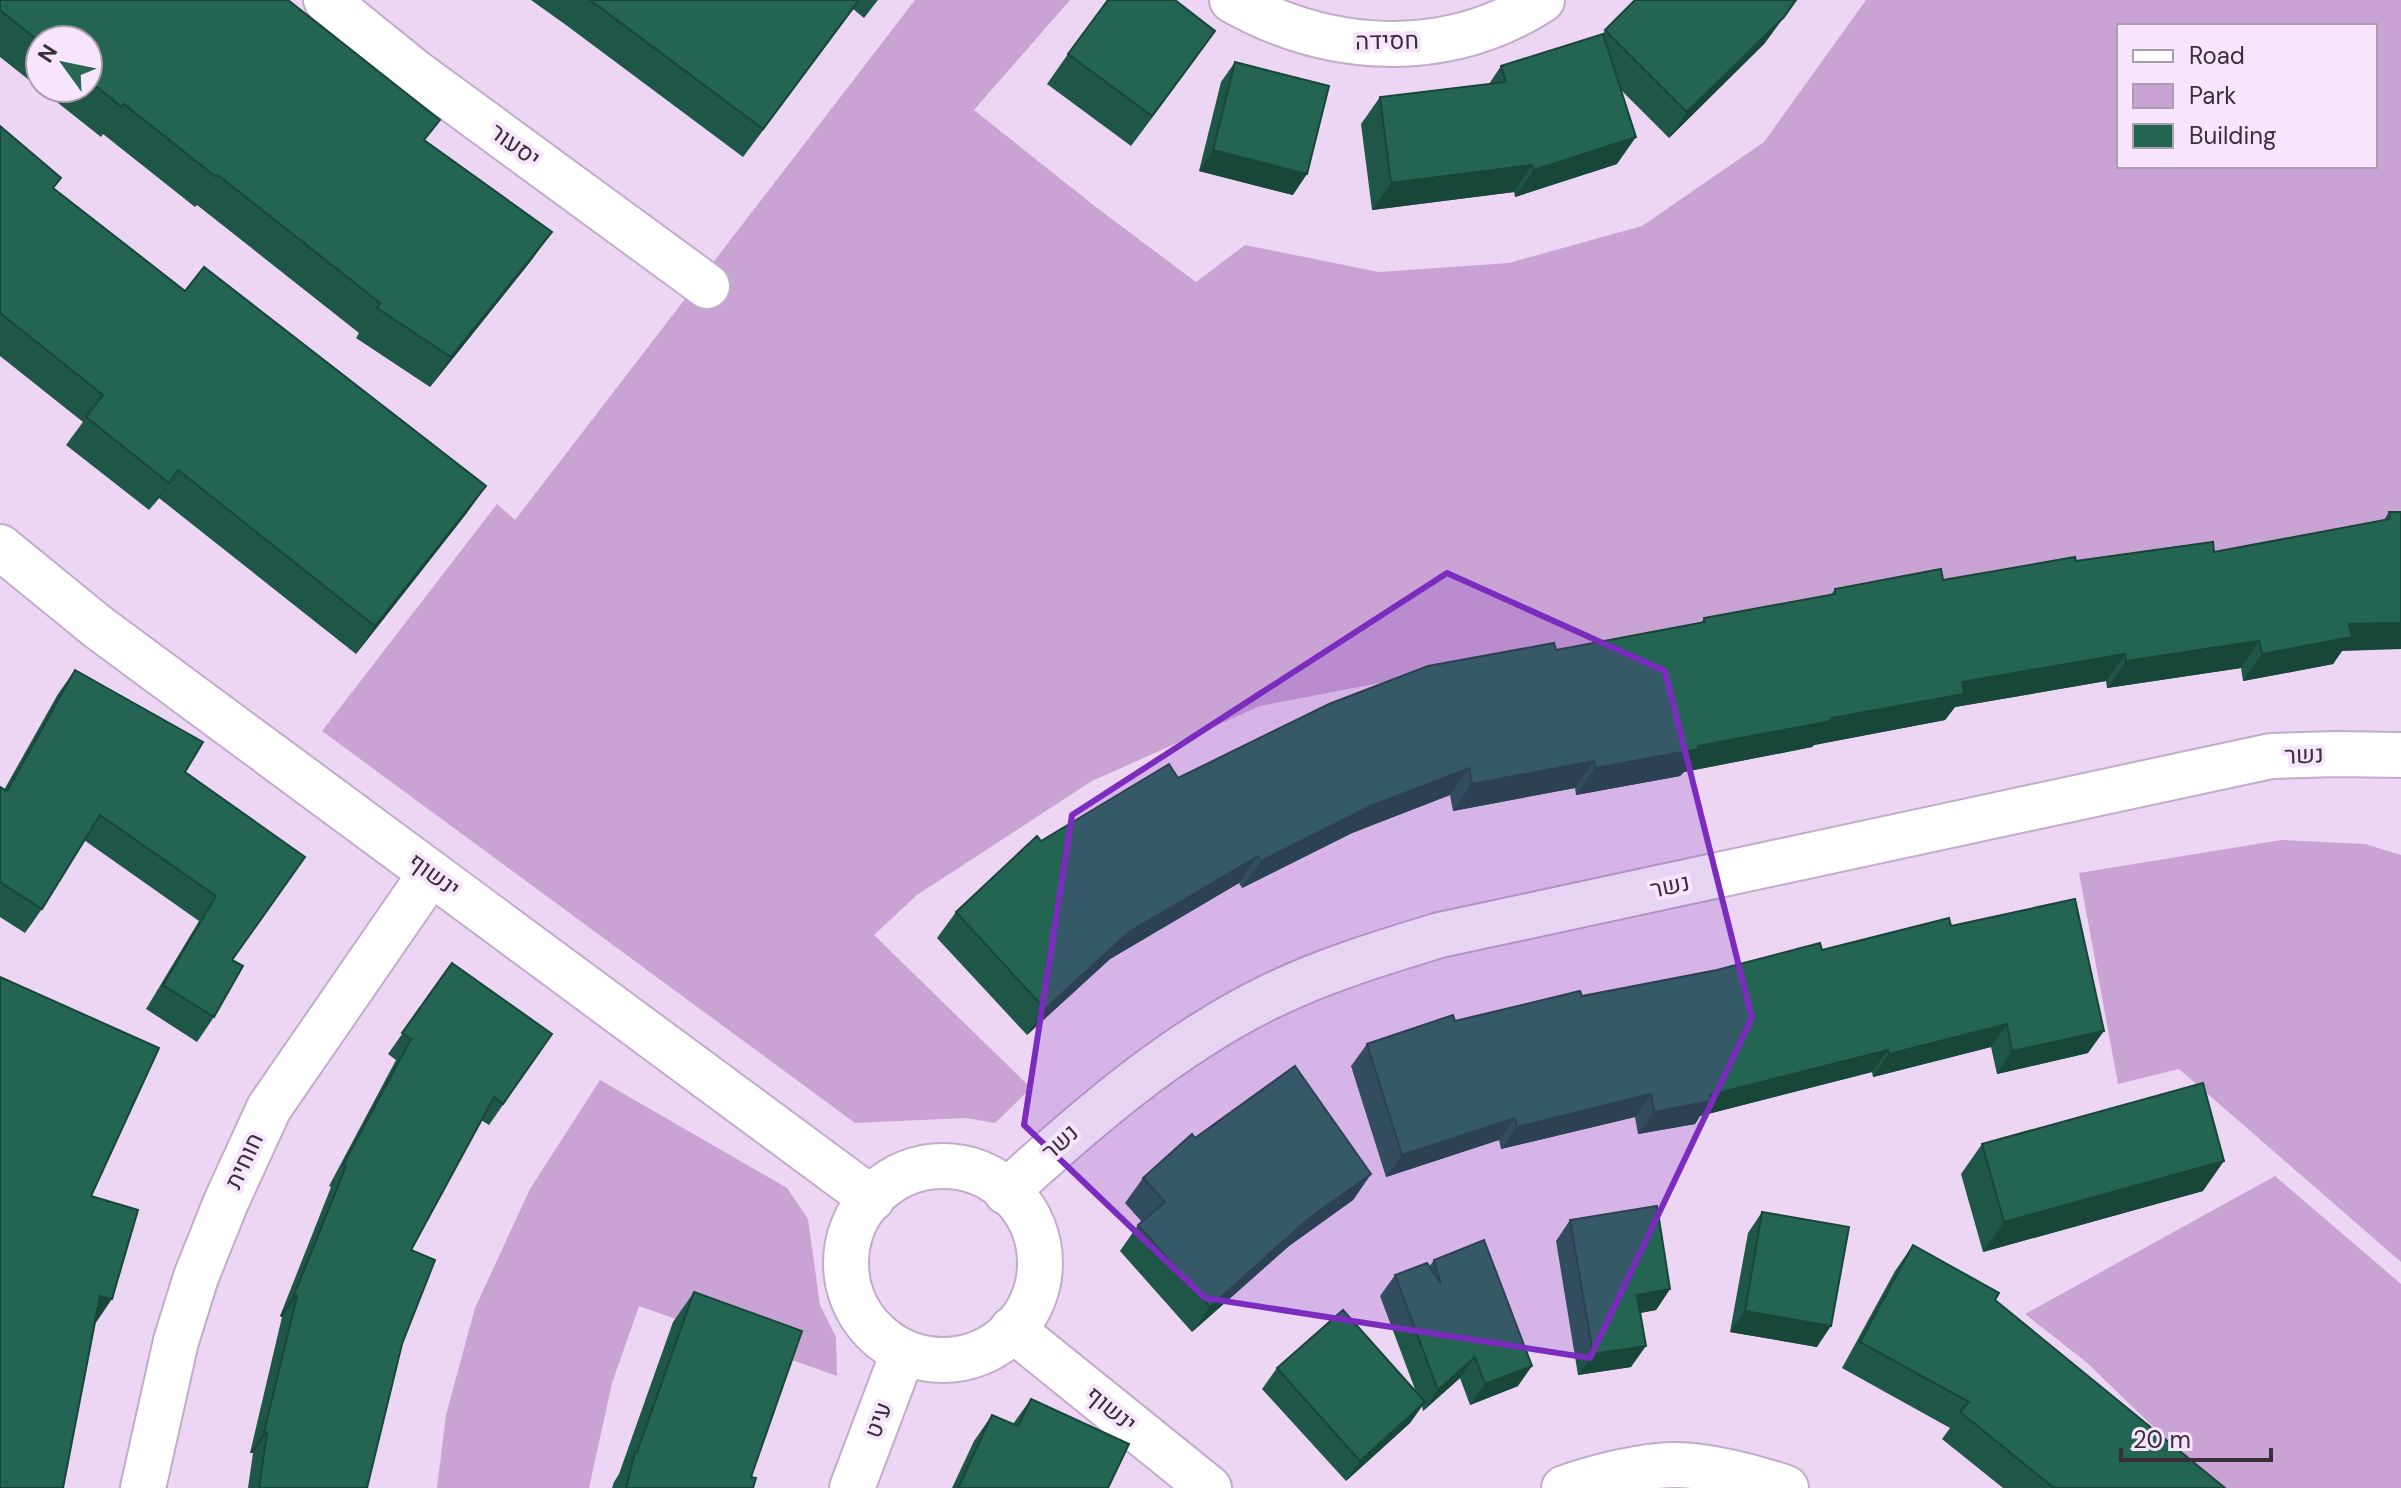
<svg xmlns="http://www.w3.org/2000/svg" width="2401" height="1488" font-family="'DM Sans',Heebo,sans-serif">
<rect width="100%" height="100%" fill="#edd6f3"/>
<g fill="#c9a3d4" fill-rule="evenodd">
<path d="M915 0H1070L974 110 1101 211 1196 282 1245 245 1379 272 1509 263 1642 226 1764 142 1866 0H2401V529L2311 537 1610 639 1260 706 1092 781 917 895 874 935 1031 1088 995 1123 966 1118 855 1123 322 731 497 504 515 520ZM2119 26H2375V166H2119Z"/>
<polygon points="2281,840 2365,844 2401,855 2401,1262 2179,1069 2118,1084 2079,873"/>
<polygon points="600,1080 787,1188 808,1219 820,1305 836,1337 837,1376 639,1306 612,1383 589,1488 437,1488 446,1415 475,1308 530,1189"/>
<polygon points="2275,1176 2401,1284 2401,1488 2217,1488 2086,1362 2025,1314"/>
</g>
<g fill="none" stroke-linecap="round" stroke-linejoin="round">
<defs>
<g id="minor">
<polyline points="326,0 415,72 707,286"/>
<path d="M1232 0C1329 55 1446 62 1542 0"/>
<polyline points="0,547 98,627 872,1199"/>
<circle cx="943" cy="1263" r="97"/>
<path d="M1006 1192C1086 1119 1171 1045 1269 997 1324 970 1381 953 1440 935L2271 756 2336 754 2401 755"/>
<polyline points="1012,1329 1209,1488"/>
<polyline points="143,1488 176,1341 196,1277 226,1202 269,1108 431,873"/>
<polyline points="852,1488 903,1353"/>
<path d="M1564 1488C1595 1477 1642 1465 1675 1465 1708 1465 1755 1477 1786 1488"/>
</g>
</defs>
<use href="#minor" stroke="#c2acc9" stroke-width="48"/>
<use href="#minor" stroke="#fff" stroke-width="44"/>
</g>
<g fill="#1e5647" fill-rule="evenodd">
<path d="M0 0 425 141 552 232 530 262 430 387 356 338 359 333 197 205 195 207 103 134 101 137 0 57ZM40 40H88V88H40Z"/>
<polygon points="531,0 878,0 864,18 853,9 743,157 566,25"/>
<polygon points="1605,30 1765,43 1669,138 1621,90 1617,164 1515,197 1514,192 1372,210 1361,124 1380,97 1489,84 1501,66 1603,34"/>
<polygon points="1215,31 1131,146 1047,84 1068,54"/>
<polygon points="1235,62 1293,195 1199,171 1221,82"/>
<polygon points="0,126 54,189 185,291 486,486 466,514 356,654 159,498 149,510 66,445 83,422 0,356"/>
<polygon points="2389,512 2401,512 2342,651 2333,664 2243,681 2241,668 2107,688 2106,681 1955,707 1945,720 1814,745 1812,747 1684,772 1680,776 1576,795 1575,788 1453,811 1450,795 1352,833 1242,888 1239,883 1110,959 1027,1035 937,938 956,912 1041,841 1178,778 1556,650 1701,623 1704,618 1831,595 1835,589 1943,580 2076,561 2214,552 2384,520"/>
<polygon points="75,670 185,772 232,960 214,1017 197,1042 146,1009 199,921 84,840 42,909 25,933 0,917 0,787 4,790 58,694"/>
<polygon points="1951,926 2088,1053 1997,1074 1991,1047 1873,1077 1872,1072 1700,1116 1695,1124 1638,1134 1635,1117 1501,1149 1499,1140 1386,1177 1351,1066 1367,1044 1455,1021 1582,996"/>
<polygon points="452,963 552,1034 489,1125 481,1120 411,1250 402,1344 367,1488 248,1488 253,1453 250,1453 282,1317 280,1316 331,1187 329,1186 396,1060 388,1054"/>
<polygon points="1195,1138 1371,1174 1353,1200 1289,1246 1192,1332 1120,1251 1138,1225 1142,1222 1125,1203 1143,1178"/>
<polygon points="1982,1144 2203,1191 1983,1252 1961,1174"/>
<polygon points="1762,1212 1817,1347 1730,1332 1748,1233"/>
<polygon points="1570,1220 1670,1289 1656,1310 1640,1313 1631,1367 1578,1375 1556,1241"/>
<polygon points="1913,1245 1995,1300 2225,1488 2003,1488 1942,1439 1950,1428 1842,1368 1895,1271"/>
<polygon points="1434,1260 1518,1386 1470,1405 1460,1378 1423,1411 1422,1406 1410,1423 1346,1481 1262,1389 1277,1368 1416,1392 1380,1296 1395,1275 1429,1267"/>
<polygon points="694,1292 753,1488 612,1488 614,1482 619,1474 673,1322"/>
<polygon points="1031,1399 1108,1488 952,1488 974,1441 992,1415 1013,1424"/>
</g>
<g fill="#184639">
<polygon points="859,0 860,0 743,157 763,129"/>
<polygon points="1784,17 1765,43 1669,138 1687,112"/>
<polygon points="1215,31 1194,61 1131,146 1152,116"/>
<polygon points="1636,137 1617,164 1515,197 1534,170"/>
<polygon points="1213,150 1307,174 1293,195 1199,171"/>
<polygon points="1532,165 1514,192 1372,210 1391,183"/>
<polygon points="552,232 530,262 430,387 451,357"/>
<polygon points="178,470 159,498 149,510 169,483"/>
<polygon points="486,486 466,514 356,654 375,626"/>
<polygon points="2401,623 2401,649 2342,651 2333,664 2243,681 2262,654 2349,624"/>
<polygon points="2259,641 2241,668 2107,688 2126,661"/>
<polygon points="2125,654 2106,681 1955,707 1945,720 1814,745 1812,747 1684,772 1680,776 1576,795 1595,768 1831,718 1962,682"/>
<polygon points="1594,761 1575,788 1453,811 1472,784"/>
<polygon points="1469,768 1450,795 1352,833 1242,888 1261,861 1371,806"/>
<polygon points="1258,856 1239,883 1110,959 1027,1035 1045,1009 1129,932"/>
<polygon points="2007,1024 1991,1047 1873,1077 1889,1054"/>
<polygon points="2104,1031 2088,1053 1997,1074 2012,1051"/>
<polygon points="1888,1050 1872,1072 1700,1116 1695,1124 1638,1134 1654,1112 1710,1095"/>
<polygon points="1651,1094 1635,1117 1501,1149 1517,1127"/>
<polygon points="1515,1118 1499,1140 1386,1177 1402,1155"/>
<polygon points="2224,1161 2203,1191 1983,1252 2004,1222"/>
<polygon points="1371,1174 1353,1200 1289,1246 1192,1332 1210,1307 1307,1220"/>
<polygon points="1670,1289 1656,1310 1623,1316 1637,1295"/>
<polygon points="294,1295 297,1296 282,1317 280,1316"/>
<polygon points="100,1296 112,1299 95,1324 83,1320"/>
<polygon points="1745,1311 1831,1326 1817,1347 1730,1332"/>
<polygon points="1646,1346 1631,1367 1578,1375 1593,1354"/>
<polygon points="1475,1357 1460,1378 1423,1411 1438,1390"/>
<polygon points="1532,1366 1518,1386 1470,1405 1485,1384"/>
<polygon points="1425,1402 1410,1423 1346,1481 1360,1461"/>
<polygon points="264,1432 267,1433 253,1453 250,1453"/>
</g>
<g fill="#236452" stroke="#184639" stroke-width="2">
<polygon points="0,0 288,0 440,120 424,140 552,232 451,357 377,308 380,303 218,175 216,177 124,104 122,107 88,80 88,40 40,40 40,42 0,10"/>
<polygon points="590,0 859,0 763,129"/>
<polygon points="1108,0 1175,0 1215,31 1152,116 1068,54"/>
<polygon points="1635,0 1796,0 1784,17 1687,112 1605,30"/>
<polygon points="1603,34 1636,137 1534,170 1532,165 1391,183 1380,97 1506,82 1501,66"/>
<polygon points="1235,62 1329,86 1307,174 1213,150"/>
<polygon points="0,126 61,178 53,188 185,291 204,267 486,486 375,626 178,470 169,483 86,417 103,395 0,313"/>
<polygon points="2389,512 2401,512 2401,623 2349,624 2352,637 2262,654 2259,641 2126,661 2125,654 1962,682 1964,694 1831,718 1831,721 1698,746 1699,749 1595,768 1594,761 1472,784 1469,768 1371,806 1261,861 1258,856 1129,932 1045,1009 956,912 1037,836 1041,841 1169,764 1178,778 1329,704 1428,666 1554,643 1556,650 1705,622 1704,618 1835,594 1835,589 1941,569 1943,580 2075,557 2076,561 2213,542 2214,552 2390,519"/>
<polygon points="75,670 203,742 185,772 305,857 232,960 243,966 214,1017 163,985 216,896 100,815 42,909 0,882 0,787 7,791"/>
<polygon points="2075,899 2104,1031 2012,1051 2007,1024 1889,1054 1888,1050 1710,1095 1711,1101 1654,1112 1651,1094 1517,1127 1515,1118 1402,1155 1367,1044 1453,1015 1455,1021 1580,991 1582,996 1717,970 1820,943 1822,950 1949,918 1951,926"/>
<polygon points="452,963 552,1034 503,1104 494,1097 411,1250 435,1260 402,1344 367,1488 259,1488 267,1433 264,1432 297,1296 294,1295 346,1166 343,1165 411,1039 402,1033"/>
<polygon points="0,977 159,1048 91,1196 138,1210 112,1299 100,1296 63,1488 0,1488"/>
<polygon points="1295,1066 1371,1174 1307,1220 1210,1307 1138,1225 1165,1202 1143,1178 1192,1134 1195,1138"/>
<polygon points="2203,1083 2224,1161 2004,1222 1982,1144"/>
<polygon points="1657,1206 1670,1289 1637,1295 1646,1346 1593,1354 1570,1220"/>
<polygon points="1762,1212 1849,1227 1831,1326 1745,1311"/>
<polygon points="1484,1240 1532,1366 1485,1384 1475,1357 1438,1390 1395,1275 1427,1263 1441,1284 1434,1260"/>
<polygon points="1913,1245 1999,1293 1995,1300 2225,1488 2054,1488 1960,1412 1969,1402 1860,1342"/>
<polygon points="694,1292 802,1331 751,1477 756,1478 753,1488 626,1488 635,1452 637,1452"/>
<polygon points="1343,1310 1425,1402 1360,1461 1277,1368"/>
<polygon points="1031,1399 1129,1444 1108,1488 958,1488 992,1415 1018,1426"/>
</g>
<path fill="#7b2cbf" fill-opacity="0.2" stroke="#7b2cbf" stroke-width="6" stroke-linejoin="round" d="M1447 573 1665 671 1752 1018 1590 1358 1205 1298 1024 1125 1072 815Z"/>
<g text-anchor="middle" stroke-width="8" stroke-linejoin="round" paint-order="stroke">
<g font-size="24" fill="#382f3a" stroke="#f7e5fd">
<text transform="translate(1387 41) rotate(-1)" y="8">חסידה</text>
<text transform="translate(515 145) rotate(36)" y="8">יסעור</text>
<text transform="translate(2304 755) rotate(-2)" y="8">נשר</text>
<text transform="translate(434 875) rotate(36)" y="8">ינשוף</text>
<text transform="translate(1670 886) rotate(-12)" y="8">נשר</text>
<text transform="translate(1060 1142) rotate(-42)" y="8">נשר</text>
<text transform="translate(244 1161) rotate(-65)" y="8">חוחית</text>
<text transform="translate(1111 1409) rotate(39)" y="8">ינשוף</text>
<text transform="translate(878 1420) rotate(-69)" y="8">עיט</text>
</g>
</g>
<rect x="2117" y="24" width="260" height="144" fill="#f7e5fd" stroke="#ab9caf" stroke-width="2"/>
<rect x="2133" y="50" width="40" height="12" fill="#ffffff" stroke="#ab9caf" stroke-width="2"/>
<text x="2189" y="64" font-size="24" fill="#382f3a">Road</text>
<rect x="2133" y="84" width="40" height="24" fill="#c9a3d4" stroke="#ab9caf" stroke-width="2"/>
<text x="2189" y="104" font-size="24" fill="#382f3a">Park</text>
<rect x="2133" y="124" width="40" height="24" fill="#236452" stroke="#ab9caf" stroke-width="2"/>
<text x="2189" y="144" font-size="24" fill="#382f3a">Building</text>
<g transform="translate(64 64) rotate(303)"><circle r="38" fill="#f7e5fd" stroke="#ab9caf" stroke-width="2"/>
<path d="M0-6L14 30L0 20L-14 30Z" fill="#296855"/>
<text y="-12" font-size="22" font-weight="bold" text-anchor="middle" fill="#382f3a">N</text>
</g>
<path d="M2121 1448v12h150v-12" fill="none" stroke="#382f3a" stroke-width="4"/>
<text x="2133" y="1448" font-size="24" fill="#382f3a" stroke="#f7e5fd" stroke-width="6" paint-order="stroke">20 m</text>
</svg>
